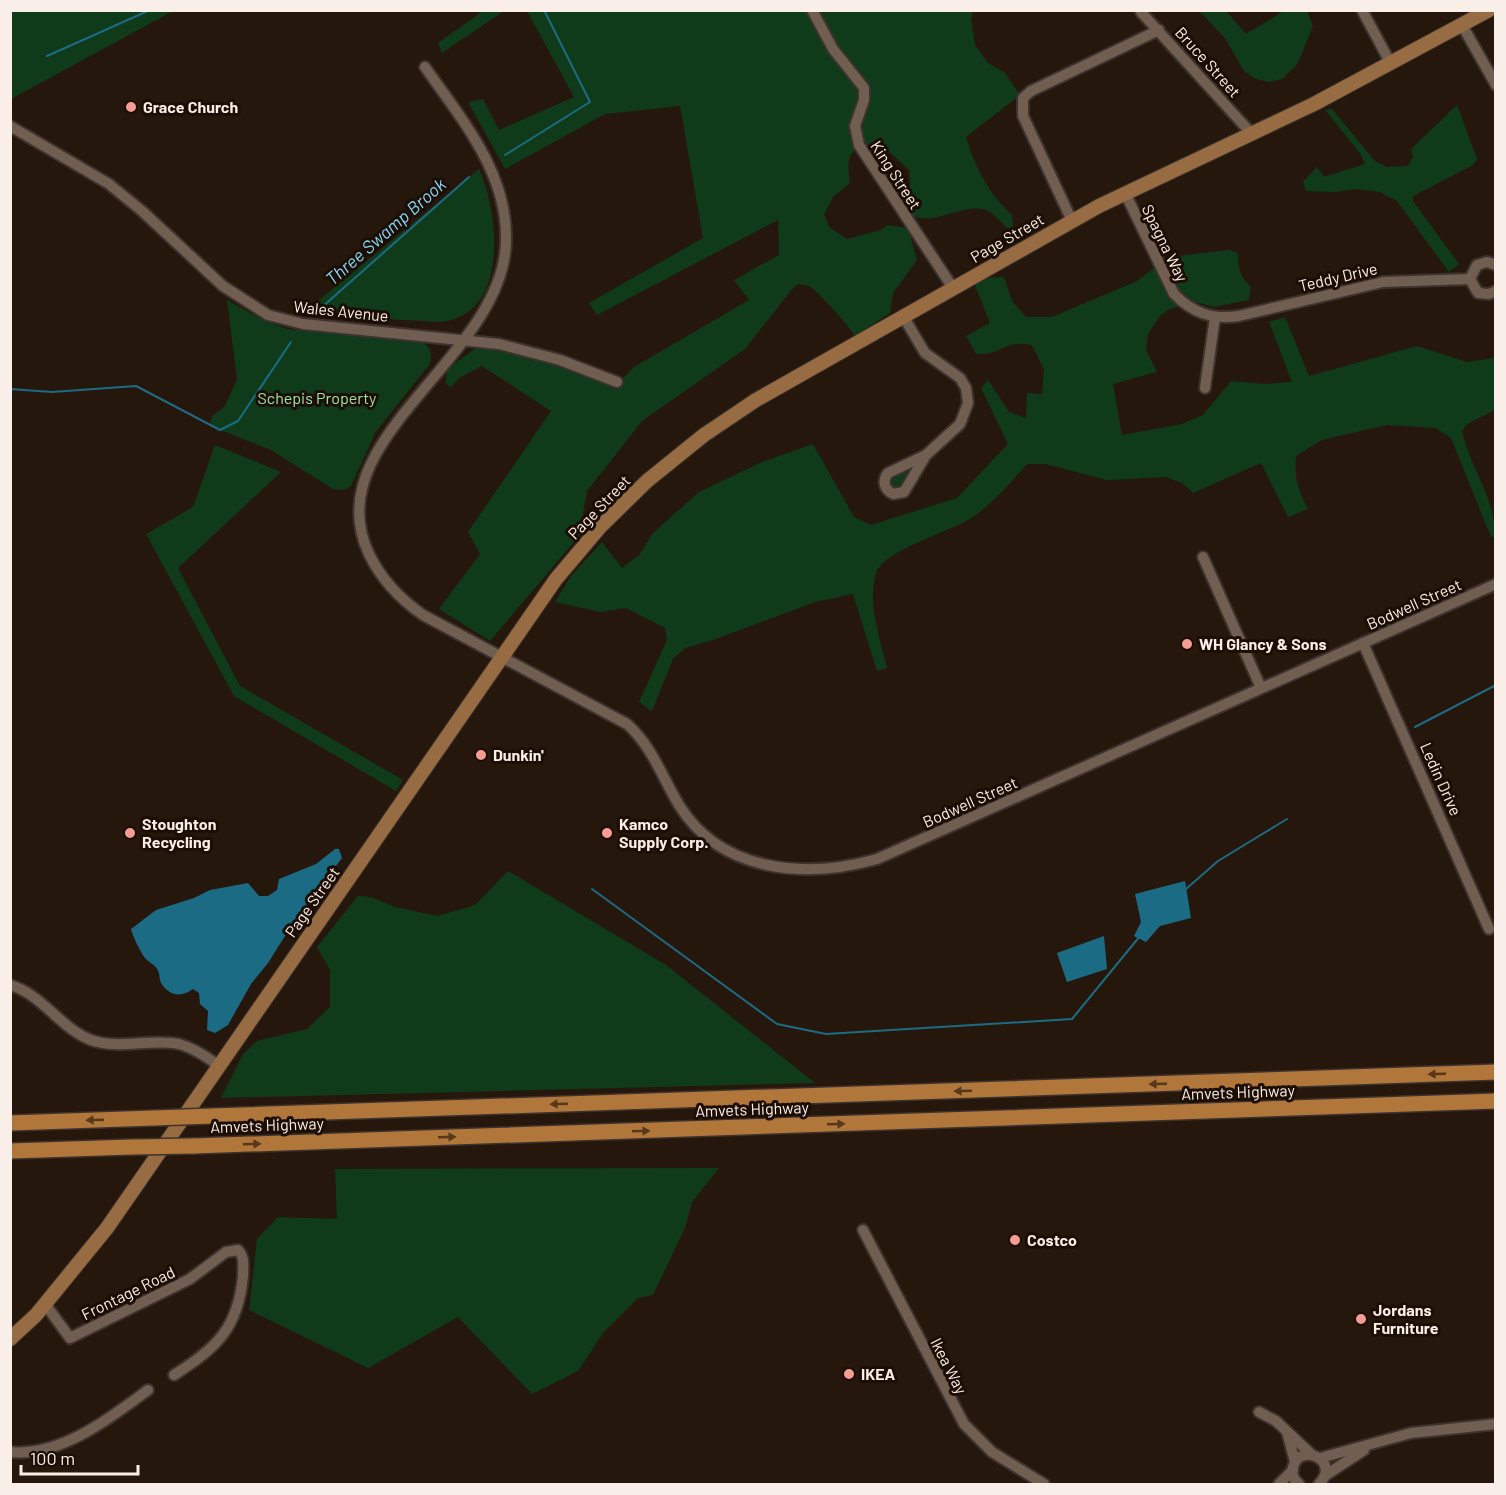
<svg xmlns="http://www.w3.org/2000/svg" width="1506" height="1495" font-family="Barlow,sans-serif">
<rect width="100%" height="100%" fill="#26170c"/>
<g fill="#103b1b">
<polygon points="11,10 173,10 173,11 11,99"/>
<polygon points="483,11 504,11 442,53 438,43"/>
<path d="M527 11H973L971 19 975 45 988 63 1005 73 1020 95 966 137C975 167 988 193 1012 215L1013 227 1008 229C1000 221 992 210 981 209 956 205 925 233 903 208L910 184 909 170 883 146C851 147 845 150 850 183L834 196 824 214 829 227 847 239 881 230 887 225 908 228 917 260 893 293 890 313 855 336C852 329 819 293 812 288 809 285 803 285 798 284L793 288 745 349 642 421 587 491 583 513 585 529 490 641 439 609 480 554 468 532 551 411 482 366 459 378 451 387 446 384 447 369 480 345 622 379 634 367 749 300 734 280 779 255 778 220 597 315 589 303 703 238 680 106 605 114 505 169 468 102 483 99 499 130 574 97Z"/>
<polygon points="1199,11 1226,11 1246,34 1284,11 1307,11 1313,26 1297,65 1282,79 1269,82 1256,79 1244,71 1225,38"/>
<polygon points="1457,105 1477,159 1473,165 1413,196 1413,201 1459,264 1449,272 1397,201 1380,192 1355,189 1336,192 1306,191 1303,182 1317,167 1324,177 1365,164 1360,153 1325,110 1332,109 1375,161 1386,167 1408,166 1413,157 1411,149"/>
<path d="M479 169C500 216 509 317 439 322L302 314Z"/>
<path d="M1229 250 1238 253C1238 268 1240 277 1251 287L1249 300 1213 307 1192 301 1168 310 1160 316 1148 334 1146 350 1157 372 1113 384 1122 435 1182 424 1203 415 1231 381 1264 384 1292 382 1269 322 1285 317 1309 376 1417 346 1467 362 1495 358V410L1467 424 1462 431C1470 467 1495 498 1495 535L1491 537 1451 438 1436 428 1387 425 1322 440 1296 456C1294 476 1298 491 1308 509L1288 517 1261 463 1193 493 1182 483 1166 477 1106 480 1046 464H1027C1010 483 993 504 971 518 950 532 884 550 876 573 867 603 880 639 887 668L877 671 853 594 815 602 713 640 685 648 673 659 652 711 639 702 667 640 665 628 626 608 601 612 555 602 571 576 602 542 622 568 640 554 652 534 699 492 762 462 813 444 854 517 871 525 957 498 1008 444 981 388 988 380 1009 412 1026 418 1027 393 1042 394 1044 369 1032 345C1003 339 1003 356 976 354L966 336 990 323 975 285 983 278 1004 277 1012 301 1026 317H1052L1137 281 1169 257Z"/>
<path d="M227 300 263 320 287 329 416 340C429 343 434 353 429 365L375 433 351 486 344 490 333 489 271 450 210 426 212 416 225 406 237 379Z"/>
<polygon points="215,445 281,472 178,568 240,686 403,780 396,791 234,696 146,534 193,507"/>
<polygon points="904,470 909,474 901,489 894,490 889,484 891,475"/>
<polygon points="508,871 666,965 815,1083 221,1098 243,1054 257,1041 307,1029 330,1007 330,970 317,947 358,896 371,897 395,907 438,916 475,905"/>
<polygon points="719,1168 692,1202 685,1228 653,1295 638,1298 603,1333 578,1371 532,1394 458,1317 368,1368 249,1310 257,1239 278,1217 337,1219 335,1169"/>
</g>
<g fill="#1c6b85">
<path d="M335 849H339L342 858 295 920 268 963 251 984 228 1025 215 1033 207 1030 208 1011 200 1004 199 993 193 989C182 997 170 997 161 983 159 978 160 973 157 969 155 965 149 962 146 959 142 955 132 935 131 929L156 910 194 898 210 890 248 883 259 896H268L277 890 279 879 316 864Z"/>
<polygon points="1185,881 1191,918 1160,926 1146,942 1134,936 1141,922 1135,894"/>
<polygon points="1104,936 1107,969 1067,982 1057,953"/>
</g>
<g fill="none" stroke-linecap="round" stroke-linejoin="round">
<g stroke="#1c6b85" stroke-width="2">
<polyline points="47,56 150,10"/>
<polyline points="505,155 590,102 544,10"/>
<polyline points="321,308 469,177"/>
<polyline points="10,389 52,392 136,386 220,430 238,421 291,342"/>
<polyline points="1415,727 1496,685"/>
<polyline points="592,889 777,1024 826,1034 1072,1019 1140,936"/>
<polyline points="1186,889 1218,861 1287,819"/>
</g>
<defs>
<g id="minor">
<polyline points="812,10 833,49 864,88 864,100 855,126 859,145 953,288"/>
<polyline points="1362,10 1391,64"/>
<polyline points="1141,12 1251,133"/>
<polyline points="1462,25 1496,85"/>
<path d="M425 67C462 120 508 173 506 241 504 358 314 439 369 554 381 579 400 599 423 615L627 724C652 746 662 777 679 805 721 873 806 879 877 859L1496 584"/>
<polyline points="10,126 109,184 142,211 223,286 268,315 303,324 499,344 560,360 617,382"/>
<path d="M1125 193 1174 294C1193 313 1212 320 1239 316L1383 282 1470 279"/>
<polyline points="1072,221 1023,116 1023,98 1031,91 1159,30"/>
<polyline points="1496,265 1487,262 1477,265 1470,279 1478,293 1489,294 1496,291"/>
<path d="M903 316 925 353 960 378 966 388 968 403 960 424 926 455 888 473C882 481 884 489 893 494L904 492 926 455"/>
<polyline points="1205,388 1215,317"/>
<polyline points="1203,557 1261,688"/>
<polyline points="1363,643 1489,929"/>
<path d="M10 985C42 994 60 1028 91 1040 118 1050 150 1038 179 1044 194 1048 207 1057 219 1066"/>
<polyline points="863,1230 964,1424 992,1452 1044,1484"/>
<path d="M45 1304 70 1338 190 1279 226 1252 238 1250C245 1257 243 1266 243 1276 238 1329 216 1348 174 1375"/>
<polyline points="1259,1412 1276,1421 1312,1455"/>
<polyline points="1287,1432 1295,1462"/>
<path d="M10 1452C61 1457 110 1418 148 1390"/>
<polyline points="1320,1458 1411,1433 1496,1424"/>
<polyline points="1326,1475 1364,1450"/>
<polyline points="1279,1484 1293,1470"/>
<path d="M1299 1484C1294 1480 1291 1474 1293 1467 1300 1441 1342 1461 1319 1484"/>
</g>
<polyline id="major" points="10,1339 36,1315 107,1228 556,579 600,527 647,481 704,435 756,400 1099,206 1314,104 1489,10"/>
<g id="highway">
<polyline points="213,1116 1496,1072"/>
<polyline points="10,1123 153,1118"/>
<polyline points="193,1146 1496,1101"/>
<polyline points="10,1151 132,1147"/>
</g>
</defs>
<use href="#minor" stroke="#3d322e" stroke-width="14"/>
<use href="#major" stroke="#3d322e" stroke-width="16"/>
<use href="#highway" stroke="#3d322e" stroke-width="18"/>
<use href="#minor" stroke="#705e51" stroke-width="10"/>
<use href="#major" stroke="#976c43" stroke-width="14"/>
<use href="#highway" stroke="#b17639" stroke-width="15"/>
<defs>
<g id="highway-bridge">
<polyline points="153,1118 213,1116"/>
<polyline points="132,1147 193,1146"/>
</g>
</defs>
<use href="#highway-bridge" stroke="#3d322e" stroke-width="18" stroke-linecap="butt"/>
<use href="#highway-bridge" stroke="#b17639" stroke-width="15"/>
</g>
<defs><path id="oneway-solid" d="M-6-.8H1V-3.2L6.5 0L1 3.2V.8H-6Z" transform="scale(1.5)"/></defs>
<g fill="#58381a">
<use href="#oneway-solid" transform="translate(1437 1074) rotate(178)"/>
<use href="#oneway-solid" transform="translate(1158 1084) rotate(178)"/>
<use href="#oneway-solid" transform="translate(963 1091) rotate(178)"/>
<use href="#oneway-solid" transform="translate(559 1104) rotate(178)"/>
<use href="#oneway-solid" transform="translate(95 1120) rotate(178)"/>
<use href="#oneway-solid" transform="translate(836 1124) rotate(-2)"/>
<use href="#oneway-solid" transform="translate(641 1131) rotate(-2)"/>
<use href="#oneway-solid" transform="translate(447 1137) rotate(-2)"/>
<use href="#oneway-solid" transform="translate(252 1144) rotate(-2)"/>
</g>
<g fill="#f59c94" stroke="#1c0e05" stroke-width="2">
<circle cx="131" cy="107" r="6"/>
<circle cx="1187" cy="644" r="6"/>
<circle cx="481" cy="755" r="6"/>
<circle cx="130" cy="833" r="6"/>
<circle cx="607" cy="833" r="6"/>
<circle cx="1015" cy="1240" r="6"/>
<circle cx="1361" cy="1319" r="6"/>
<circle cx="849" cy="1374" r="6"/>
</g>
<g text-anchor="middle" stroke-width="6" stroke-linejoin="round" paint-order="stroke">
<g font-size="16" fill="#faefe8" stroke="#1c0e05">
<text transform="translate(1208 62) rotate(48)" y="6">Bruce Street</text>
<text transform="translate(896 175) rotate(57)" y="6">King Street</text>
<text transform="translate(1007 238) rotate(-30)" y="6">Page Street</text>
<text transform="translate(1165 243) rotate(64)" y="6">Spagna Way</text>
<text transform="translate(1338 277) rotate(-13)" y="6">Teddy Drive</text>
<text transform="translate(341 311) rotate(6)" y="6">Wales Avenue</text>
<text transform="translate(599 507) rotate(-46)" y="6">Page Street</text>
<text transform="translate(1414 604) rotate(-24)" y="6">Bodwell Street</text>
<text transform="translate(1441 779) rotate(66)" y="6">Ledin Drive</text>
<text transform="translate(970 802) rotate(-24)" y="6">Bodwell Street</text>
<text transform="translate(312 902) rotate(-55)" y="6">Page Street</text>
<text transform="translate(1238 1092) rotate(-2)" y="6">Amvets Highway</text>
<text transform="translate(752 1109) rotate(-2)" y="6">Amvets Highway</text>
<text transform="translate(267 1125) rotate(-2)" y="6">Amvets Highway</text>
<text transform="translate(128 1293) rotate(-26)" y="6">Frontage Road</text>
<text transform="translate(949 1366) rotate(63)" y="6">Ikea Way</text>
</g>
<g font-size="16" font-weight="bold" fill="#faefe8" stroke="#1c0e05" text-anchor="start">
<text x="143" y="113">Grace Church</text>
<text x="1199" y="650">WH Glancy &amp; Sons</text>
<text x="493" y="761">Dunkin'</text>
<text x="142" y="830">Stoughton<tspan x="142" dy="18">Recycling</tspan></text>
<text x="619" y="830">Kamco<tspan x="619" dy="18">Supply Corp.</tspan></text>
<text x="1027" y="1246">Costco</text>
<text x="1373" y="1316">Jordans<tspan x="1373" dy="18">Furniture</tspan></text>
<text x="861" y="1380">IKEA</text>
</g>
<g font-size="16" fill="#9ae4a6" stroke="#1c0e05">
<text x="317" y="404">Schepis Property</text>
</g>
<g font-size="18" font-style="italic" fill="#86d7f7" stroke="#1c0e05">
<text transform="translate(386 232) rotate(-41)" y="6">Three Swamp Brook</text>
</g>
</g>
<rect width="1506" height="1495" fill="none" stroke="#faefe8" stroke-width="24"/>
<path d="M21 1465v9h117v-9" fill="none" stroke="#faefe8" stroke-width="3"/>
<text x="30" y="1465" font-size="18" fill="#faefe8" stroke="#1c0e05" stroke-width="4.5" paint-order="stroke">100 m</text>
</svg>
